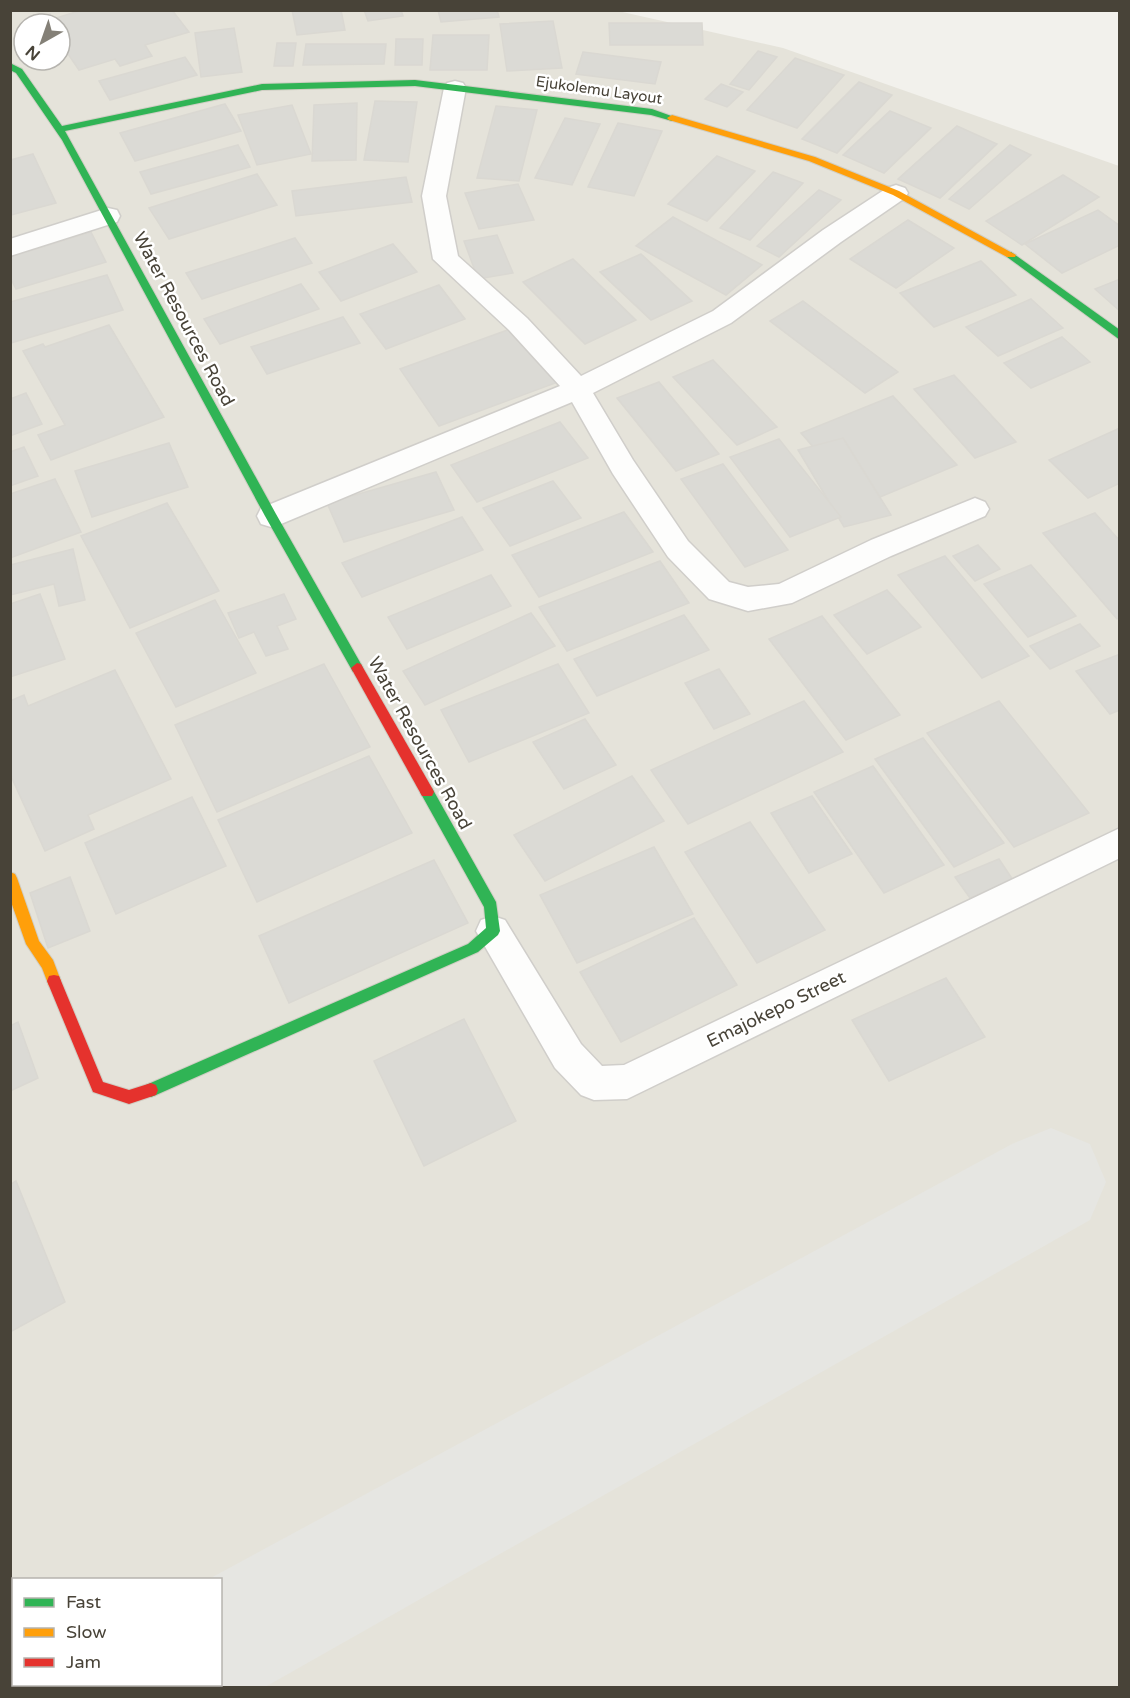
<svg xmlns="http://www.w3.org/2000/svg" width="1130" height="1698" font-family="'Varela Round',sans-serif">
<rect width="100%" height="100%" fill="#f2f1ec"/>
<path fill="#e5e3da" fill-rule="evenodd" d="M11 11H618L783 48 1119 166V1687L11 1688ZM24 24H60V60H24ZM14 1580H220V1684H14Z"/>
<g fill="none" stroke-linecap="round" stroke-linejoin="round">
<polygon fill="#e6e6e2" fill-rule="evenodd" points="1051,1128 1090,1144 1106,1182 1090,1220 265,1687 175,1687 174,1684 220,1684 220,1580 207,1580 1012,1144"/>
</g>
<g fill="#dbdad5" stroke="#dad8d2" stroke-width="1.5">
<polygon points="82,10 172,10 189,32 145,45 152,56 120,66 115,59 79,70 64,48 60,49 60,24 27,24 25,21 50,14 53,19"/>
<polygon points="292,10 341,10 345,30 297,35"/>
<polygon points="364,10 401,10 403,16 368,21"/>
<polygon points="438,10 497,10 499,17 441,22"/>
<polygon points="553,21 562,68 507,71 500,24"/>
<polygon points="609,23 702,23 703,45 610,45"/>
<polygon points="234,28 242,72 201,77 195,33"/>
<polygon points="433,35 489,35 487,70 430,70"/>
<polygon points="396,39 423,39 422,65 395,65"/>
<polygon points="277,43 296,43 293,66 274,66"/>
<polygon points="306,44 386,44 384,64 303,65"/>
<polygon points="758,51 777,57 749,90 730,84"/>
<polygon points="583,52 661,62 655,84 576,74"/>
<polygon points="185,57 197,75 110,100 99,81"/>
<polygon points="795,58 844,75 797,128 747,110"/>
<polygon points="859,82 892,95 837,153 802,139"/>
<polygon points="721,84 743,92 727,107 705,99"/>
<polygon points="375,101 417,102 408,162 364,160"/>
<polygon points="357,103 356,160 312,161 314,105"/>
<polygon points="225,104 241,131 135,161 120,133"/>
<polygon points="292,105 311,154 257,165 238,115"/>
<polygon points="496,106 537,110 519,181 477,178"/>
<polygon points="890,111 931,128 884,173 843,155"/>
<polygon points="565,118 600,124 572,185 535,178"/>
<polygon points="618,123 662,131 634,196 588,187"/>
<polygon points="957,126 997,144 940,198 898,179"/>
<polygon points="238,145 250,167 151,194 140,172"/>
<polygon points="1010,145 1031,155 969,209 949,199"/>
<polygon points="33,154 56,203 11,215 10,160"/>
<polygon points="717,156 755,171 707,221 668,204"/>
<polygon points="773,172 803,183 750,240 720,228"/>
<polygon points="257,174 277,205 169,239 149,208"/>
<polygon points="1063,175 1099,197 1022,245 986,221"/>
<polygon points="406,177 412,202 296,216 292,191"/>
<polygon points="518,184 534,220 479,229 465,193"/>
<polygon points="819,190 841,200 779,257 757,246"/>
<polygon points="1098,210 1120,226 1120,245 1062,273 1025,244"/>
<polygon points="673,217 762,265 726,295 636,246"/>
<polygon points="908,220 954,248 896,288 850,259"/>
<polygon points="91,232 106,262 16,289 10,277 10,257"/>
<polygon points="497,235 513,273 478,279 464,241"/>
<polygon points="295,238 312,263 202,299 186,273"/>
<polygon points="393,244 417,272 341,301 319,272"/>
<polygon points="641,254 692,301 651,320 600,272"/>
<polygon points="573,259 636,320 585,344 523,282"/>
<polygon points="981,261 1016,295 934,327 900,293"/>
<polygon points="107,275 123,310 11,343 10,302"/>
<polygon points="1120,279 1120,311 1095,289"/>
<polygon points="301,284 319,309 220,344 204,319"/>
<polygon points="439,285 465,319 386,349 360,314"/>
<polygon points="1031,299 1063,328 998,356 966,327"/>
<polygon points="803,301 898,372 865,393 770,321"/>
<polygon points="343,317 360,343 267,374 251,347"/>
<polygon points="109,325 164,417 51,460 38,435 65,425 23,351 43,344 45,347"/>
<polygon points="516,327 558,382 439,426 400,369"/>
<polygon points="1062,337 1090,362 1031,388 1004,363"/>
<polygon points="713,360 777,427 737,445 673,377"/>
<polygon points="954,375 1016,442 975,458 914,389"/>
<polygon points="659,382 719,454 676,471 617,398"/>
<polygon points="26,393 42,424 10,436 10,399"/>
<polygon points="893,396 957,465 863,504 801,433"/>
<polygon points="560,422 588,458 477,502 451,465"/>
<polygon points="1120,428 1120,483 1088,498 1049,460"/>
<polygon points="843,438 891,515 844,527 798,450"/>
<polygon points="779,439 841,517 790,537 730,457"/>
<polygon points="169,443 188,487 92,517 75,471"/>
<polygon points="24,447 38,476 10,486 10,452"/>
<polygon points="723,464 788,550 745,567 681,479"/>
<polygon points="436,472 454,510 344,542 327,503"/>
<polygon points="55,479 81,532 10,558 10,494"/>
<polygon points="553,481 581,518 510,546 483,508"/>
<polygon points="167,503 219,591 130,628 81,536"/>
<polygon points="624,512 653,552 539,597 512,555"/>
<polygon points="1095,513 1120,541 1120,618 1117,619 1043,533"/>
<polygon points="462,517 483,550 362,597 342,563"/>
<polygon points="978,545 1000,569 975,581 953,556"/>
<polygon points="73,549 85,600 59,606 54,584 10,595 10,565"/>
<polygon points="945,556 1029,656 982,678 898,575"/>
<polygon points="660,561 689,603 567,651 539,607"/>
<polygon points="1031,565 1076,616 1028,637 984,584"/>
<polygon points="491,575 511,606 407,649 388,617"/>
<polygon points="887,590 921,627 867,654 834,615"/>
<polygon points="40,594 65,659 10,677 10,604"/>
<polygon points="284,594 296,619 277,626 288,649 266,656 254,632 239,638 228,613"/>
<polygon points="215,600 256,673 176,707 136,633"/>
<polygon points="531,613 555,646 425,705 403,671"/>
<polygon points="684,615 709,650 597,696 574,659"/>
<polygon points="822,616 900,715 846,740 769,639"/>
<polygon points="1080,624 1100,646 1050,669 1030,646"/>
<polygon points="1120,654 1120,710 1110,714 1076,671"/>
<polygon points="324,664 370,747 217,812 175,725"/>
<polygon points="558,664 589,713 469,762 441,710"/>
<polygon points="719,669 750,714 714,729 685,683"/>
<polygon points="115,670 171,779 88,815 94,829 45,851 10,774 10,701 24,695 28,706"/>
<polygon points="804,701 843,752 688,824 651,770"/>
<polygon points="999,701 1089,813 1014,847 927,733"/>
<polygon points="585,719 616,765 564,789 533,742"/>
<polygon points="923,738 1004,843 954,867 875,759"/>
<polygon points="369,756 412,833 257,902 218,820"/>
<polygon points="873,766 944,865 884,893 814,792"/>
<polygon points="632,776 664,821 545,881 514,835"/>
<polygon points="812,796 852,854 809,873 771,813"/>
<polygon points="192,797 226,866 116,914 85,843"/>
<polygon points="750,822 825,930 757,963 685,852"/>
<polygon points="654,847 693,914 577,963 540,895"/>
<polygon points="999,859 1013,880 970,898 955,877"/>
<polygon points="434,860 468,923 289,1003 259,936"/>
<polygon points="70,877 90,931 48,948 30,893"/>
<polygon points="694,918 737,985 621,1042 580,972"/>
<polygon points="946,978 985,1037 889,1081 852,1020"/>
<polygon points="464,1019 516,1121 424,1166 374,1061"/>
<polygon points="18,1022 38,1078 10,1091 10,1026"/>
<polygon points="16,1181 65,1302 10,1332 10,1185"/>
</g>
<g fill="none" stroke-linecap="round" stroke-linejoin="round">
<defs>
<g id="street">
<polygon points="455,81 463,83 466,88 446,196 458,256 527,318 581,376 713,311 823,230 887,188 896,185 905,188 908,193 905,198 841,242 731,323 593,393 633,460 688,541 729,582 748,587 779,584 871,540 975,498 985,502 989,509 985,516 891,556 792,603 748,611 709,599 668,557 613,474 572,402 281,524 271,527 261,524 257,516 261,508 560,386 509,330 433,259 422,196 444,88 447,83"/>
<polygon points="108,208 117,210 120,216 117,222 10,256 10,239"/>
<polygon points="1120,828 1120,858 627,1099 594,1100 581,1095 555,1068 476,931 481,920 493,916 505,920 581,1044 602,1066 624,1065"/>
</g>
<g id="fast">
<polygon points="10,63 22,69 62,126 262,84 415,80 652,109 677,118 672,121 651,115 415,86 262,90 65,131 276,514 361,664 363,668 361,672 353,672 265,516 62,140 16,73 10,70"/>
<polygon points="1011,252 1120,330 1120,340 1007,257 1006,255"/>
<polygon points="427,786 432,788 496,902 500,931 498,935 478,952 156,1095 151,1097 146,1095 144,1090 146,1085 468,944 486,928 484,907 420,792 422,788"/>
</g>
<g id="slow">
<polygon points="672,115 815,157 899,191 1016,255 1015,257 1007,257 893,195 809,161 669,120 667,118"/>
<polygon points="10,872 15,874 17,878 39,941 53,960 61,981 59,986 54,987 49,986 42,968 26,944 10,899"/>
</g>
<g id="jam">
<polygon points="357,663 361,664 432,788 434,792 432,796 422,796 351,668"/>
<polygon points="54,975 59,976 103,1082 129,1090 151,1083 156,1085 158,1090 156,1095 129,1104 93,1092 47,981 49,976"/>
</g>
</defs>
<use href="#street" stroke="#d0ceca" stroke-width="3"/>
<use href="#fast" stroke="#d0cec4" stroke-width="2"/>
<use href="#slow" stroke="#d0cec4" stroke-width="2"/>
<use href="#jam" stroke="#d0cec4" stroke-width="2"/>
<use href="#street" fill="#fdfdfc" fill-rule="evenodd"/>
<use href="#fast" fill="#30b455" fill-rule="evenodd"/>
<use href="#slow" fill="#ff9f0a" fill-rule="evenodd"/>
<use href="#jam" fill="#e5322d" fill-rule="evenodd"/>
</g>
<g text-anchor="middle" stroke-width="5" stroke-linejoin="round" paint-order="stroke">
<g font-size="15" fill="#484338" stroke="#fff">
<text transform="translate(599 90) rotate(8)" y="5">Ejukolemu Layout</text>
</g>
<g font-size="18" fill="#484338" stroke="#fff">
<text transform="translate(184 319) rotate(62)" y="6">Water Resources Road</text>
<text transform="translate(420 743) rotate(61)" y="6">Water Resources Road</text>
<text transform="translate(776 1009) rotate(-26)" y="6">Emajokepo Street</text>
</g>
</g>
<rect width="1130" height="1698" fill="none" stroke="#484338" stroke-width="24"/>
<rect x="12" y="1578" width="210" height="108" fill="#ffffff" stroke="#b6b4af" stroke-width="1.5"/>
<rect x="24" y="1598" width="30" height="9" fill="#30b455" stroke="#b6b4af" stroke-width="1.5"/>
<text x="66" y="1608" font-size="18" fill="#484338">Fast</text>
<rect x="24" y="1628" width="30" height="9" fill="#ff9f0a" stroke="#b6b4af" stroke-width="1.5"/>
<text x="66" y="1638" font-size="18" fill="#484338">Slow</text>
<rect x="24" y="1658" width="30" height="9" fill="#e5322d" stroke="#b6b4af" stroke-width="1.5"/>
<text x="66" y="1668" font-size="18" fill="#484338">Jam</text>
<g transform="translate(42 42) rotate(220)"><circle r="28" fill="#ffffff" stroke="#b6b4af" stroke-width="1.5"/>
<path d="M0-4.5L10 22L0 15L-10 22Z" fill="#848077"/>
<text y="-9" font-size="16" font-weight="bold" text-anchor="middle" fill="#484338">N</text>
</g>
</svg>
